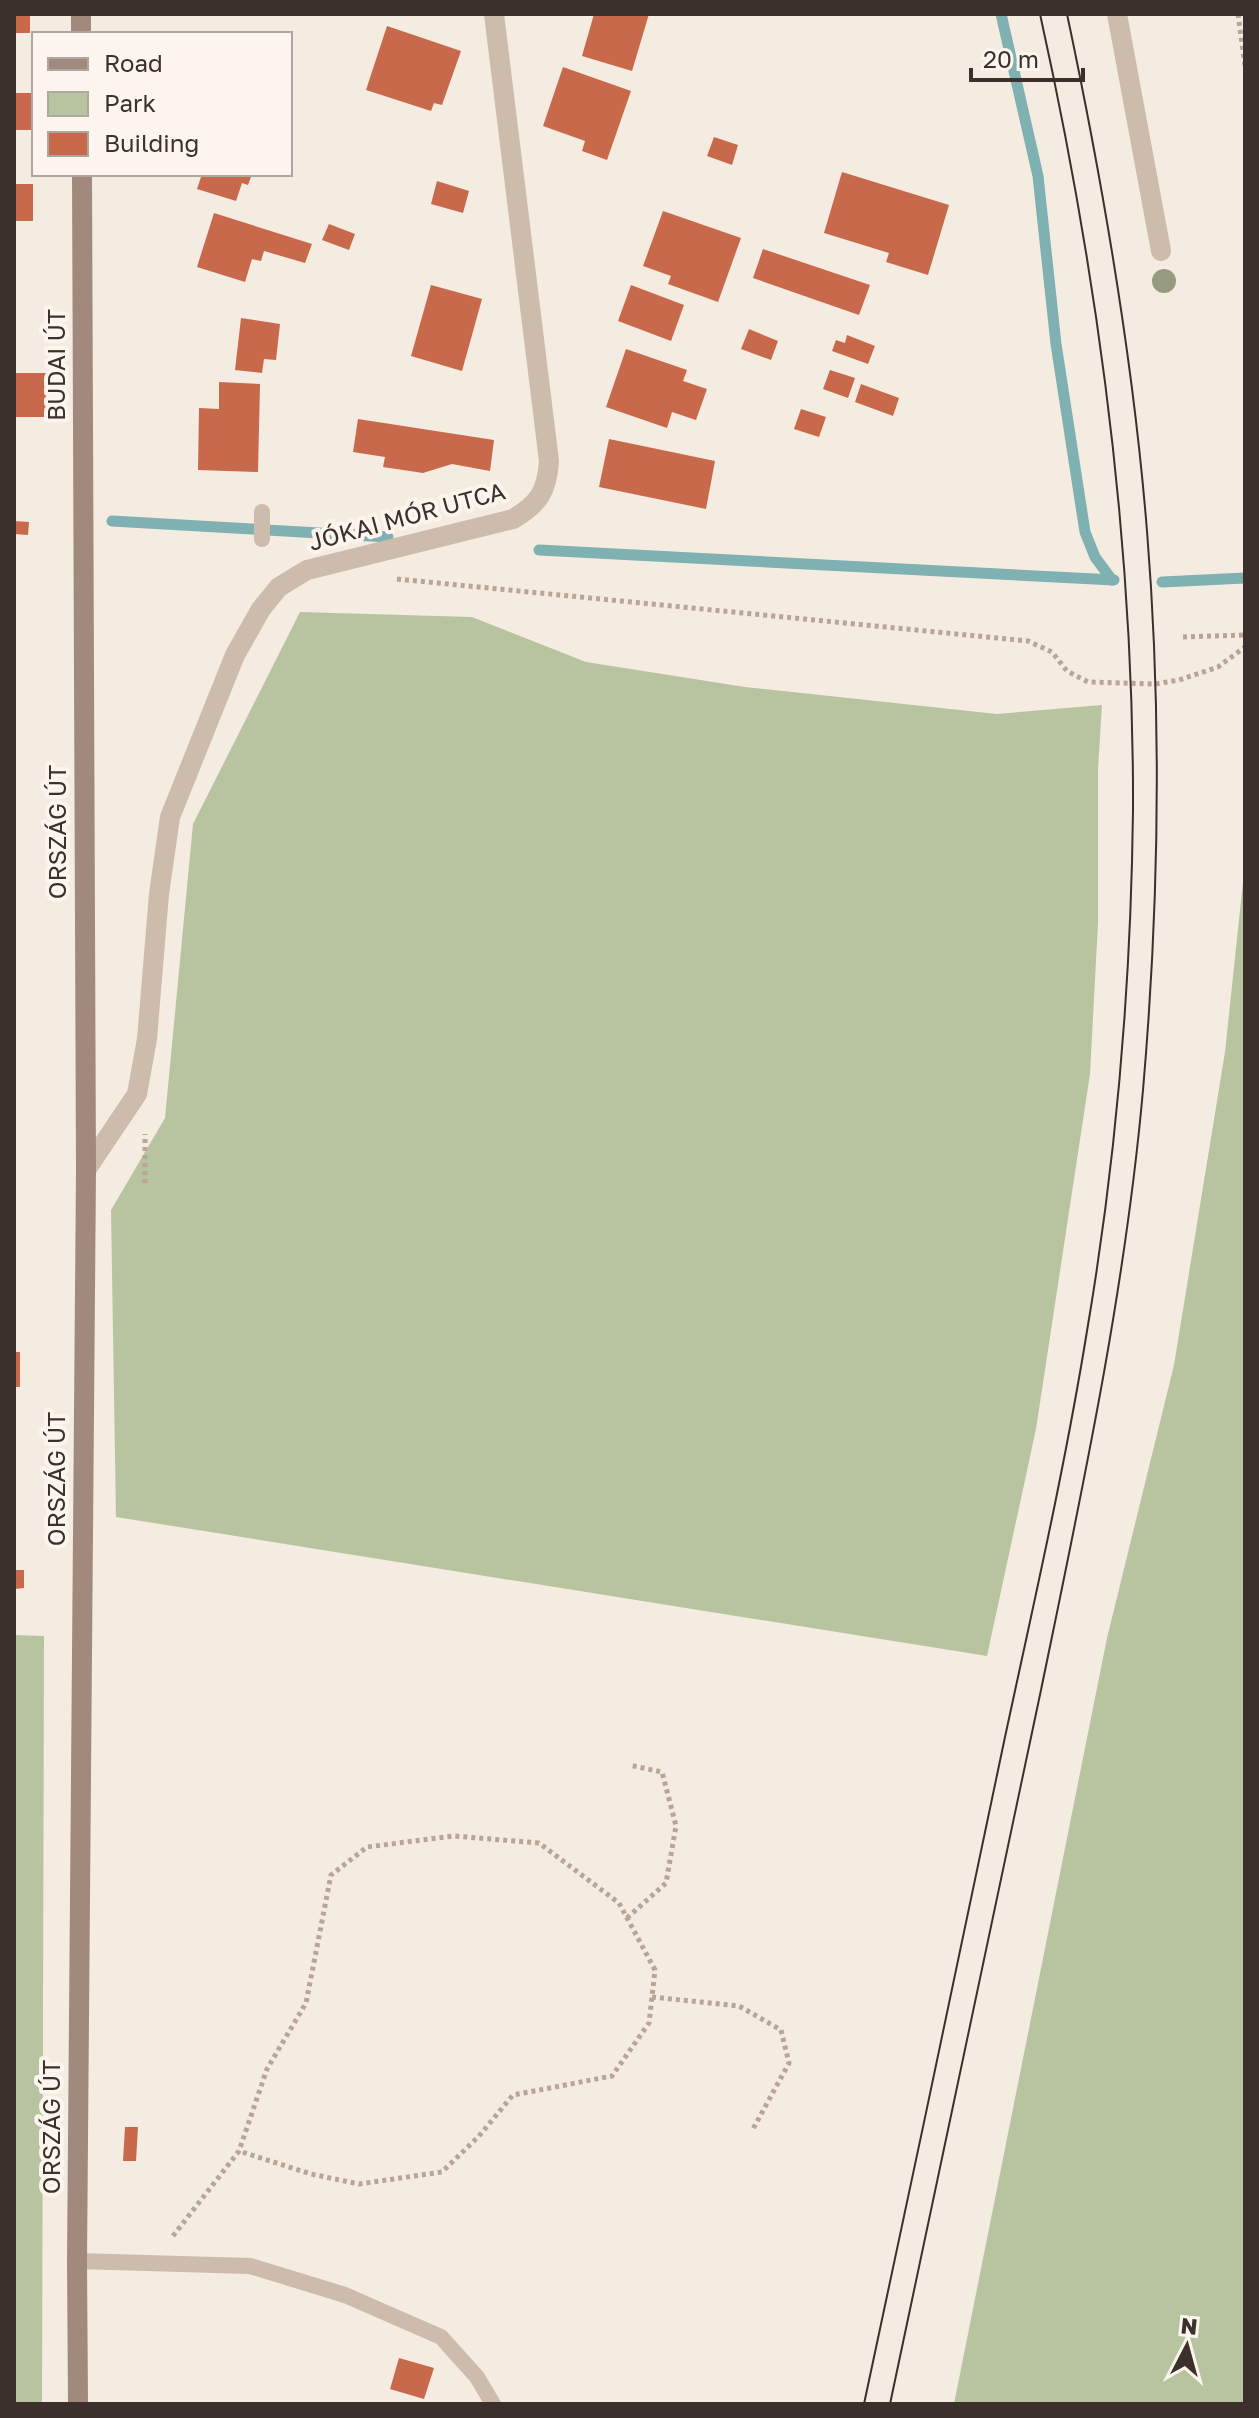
<svg xmlns="http://www.w3.org/2000/svg" width="1259" height="2418" font-family="'Golos Text',sans-serif">
<rect width="100%" height="100%" fill="#f4ebe1"/>
<g fill="#b8c4a0">
<polygon points="300,612 472,617 586,662 745,687 997,714 1102,705 1098,769 1098,923 1090,1074 1036,1429 987,1656 116,1517 111,1210 165,1118 193,824"/>
<polygon points="1245,863 1245,2404 954,2404 1107,1638 1174,1365 1225,1052"/>
<polygon points="14,1635 44,1636 42,2404 14,2404"/>
</g>
<g fill="none" stroke-linecap="round" stroke-linejoin="round">
<g stroke="#7fb0b2" stroke-width="11">
<polyline points="1001,14 1038,176 1056,344 1085,532 1095,557 1112,580"/>
<polyline points="112,521 388,537"/>
<polyline points="539,550 1114,580"/>
<polyline points="1162,582 1245,578"/>
</g>
</g>
<g fill="#c8694b">
<rect x="14" y="14" width="16" height="19"/>
<polygon points="594,14 649,14 632,71 582,56"/>
<polygon points="387,26 461,51 442,105 434,103 431,111 366,90"/>
<polygon points="563,67 631,91 607,160 582,151 585,141 543,126"/>
<rect x="14" y="93" width="18" height="37"/>
<polygon points="714,137 738,145 732,165 707,156"/>
<polygon points="842,172 949,205 928,275 886,262 889,253 824,233"/>
<polygon points="202,174 252,174 248,185 242,183 236,201 197,189"/>
<polygon points="437,181 469,191 463,213 431,204"/>
<rect x="14" y="184" width="19" height="37"/>
<polygon points="663,211 741,238 718,302 668,284 671,276 643,266"/>
<polygon points="214,213 312,244 305,263 264,251 261,261 252,259 245,282 197,267"/>
<polygon points="329,224 355,234 349,250 322,240"/>
<polygon points="763,249 870,285 859,315 753,278"/>
<polygon points="431,285 482,299 462,371 411,356"/>
<polygon points="631,285 684,305 671,341 618,321"/>
<polygon points="241,318 280,324 276,360 264,359 262,373 235,370"/>
<polygon points="749,329 778,341 771,360 741,349"/>
<polygon points="847,335 875,346 868,364 832,351 836,340 845,343"/>
<polygon points="626,349 687,370 683,381 707,389 696,420 672,412 667,428 606,407"/>
<polygon points="830,370 855,378 848,398 823,389"/>
<rect x="14" y="373" width="32" height="44"/>
<polygon points="219,382 260,384 258,472 198,470 199,408 219,409"/>
<polygon points="861,384 899,398 893,416 855,402"/>
<polygon points="801,409 826,417 819,437 794,429"/>
<polygon points="358,419 494,440 490,471 452,464 423,473 383,467 385,457 353,452"/>
<polygon points="609,439 715,461 706,509 599,487"/>
<polygon points="14,521 29,522 28,535 14,534"/>
<rect x="14" y="1352" width="6" height="35"/>
<polygon points="14,1570 24,1570 24,1588 14,1589"/>
<polygon points="125,2127 138,2127 136,2161 123,2161"/>
<polygon points="399,2358 434,2368 424,2399 390,2389"/>
</g>
<g fill="none" stroke-linecap="round" stroke-linejoin="round">
<g stroke="#b9a596" stroke-width="5" stroke-dasharray="4 4" stroke-linecap="butt">
<polyline points="1238,14 1245,66"/>
<polyline points="397,579 1028,641 1052,652 1067,671 1088,682 1155,684 1179,680 1218,667 1245,647"/>
<polyline points="1183,637 1245,635"/>
<polyline points="145,1183 145,1134"/>
<polyline points="627,1918 666,1883 676,1826 662,1772 629,1765"/>
<polyline points="652,1997 739,2006 781,2030 789,2063 753,2129"/>
<polyline points="173,2236 239,2151 267,2069 306,2003 331,1875 367,1847 454,1836 539,1843 619,1903 655,1970 649,2023 612,2076 513,2095 479,2136 442,2172 359,2184 311,2174 239,2151"/>
</g>
<g stroke="#cdbbac" stroke-width="16">
<polyline points="262,512 262,539"/>
<polyline points="77,2261 250,2266 345,2295 441,2337 477,2377 493,2404"/>
</g>
<g stroke="#cdbbac" stroke-width="20">
<polyline points="1117,14 1161,251"/>
<path d="M86 1170 137 1094 147 1039 159 894 170 817 235 655 261 609 279 587 307 570 513 519C539 504 547 491 549 461L494 14"/>
</g>
<g stroke="#a18a7d" stroke-width="20">
<polyline points="81,14 81,34"/>
<polyline points="78,2404 77,2261 86,1170 82,174"/>
</g>
<g stroke="#3b302b" stroke-width="2">
<path d="M864 2404C912 2182 958 1959 1005 1737 1034 1602 1065 1467 1087 1331 1116 1160 1131 984 1133 810 1134 542 1098 276 1040 14"/>
<path d="M890 2404C941 2166 991 1928 1041 1690 1082 1491 1125 1292 1143 1090 1159 905 1162 716 1147 531 1133 357 1103 184 1067 14"/>
</g>
</g>
<circle fill="#969b7f" cx="1164" cy="281" r="12"/>
<g text-anchor="middle" stroke-width="8" stroke-linejoin="round" paint-order="stroke">
<g font-size="24" fill="#3b302b" stroke="#fbf5ee">
<text transform="translate(57 365) rotate(-90)" y="8">BUDAI ÚT</text>
<text transform="translate(407 517) rotate(-15)" y="8">JÓKAI MÓR UTCA</text>
<text transform="translate(58 832) rotate(-90)" y="8">ORSZÁG ÚT</text>
<text transform="translate(57 1479) rotate(-90)" y="8">ORSZÁG ÚT</text>
<text transform="translate(52 2127) rotate(-90)" y="8">ORSZÁG ÚT</text>
</g>
</g>
<rect width="1259" height="2418" fill="none" stroke="#3b302b" stroke-width="32"/>
<rect x="32" y="32" width="260" height="144" fill="#fbf5ee" stroke="#aea6a0" stroke-width="2"/>
<rect x="48" y="58" width="40" height="12" fill="#a18a7d" stroke="#aea6a0" stroke-width="2"/>
<text x="104" y="72" font-size="24" fill="#3b302b">Road</text>
<rect x="48" y="92" width="40" height="24" fill="#b8c4a0" stroke="#aea6a0" stroke-width="2"/>
<text x="104" y="112" font-size="24" fill="#3b302b">Park</text>
<rect x="48" y="132" width="40" height="24" fill="#c8694b" stroke="#aea6a0" stroke-width="2"/>
<text x="104" y="152" font-size="24" fill="#3b302b">Building</text>
<g transform="translate(1187 2346) rotate(6)" stroke="#fbf5ee" stroke-width="6" paint-order="stroke">
<path d="M0-6L14 30L0 20L-14 30Z" fill="#3b302b"/>
<text y="-12" font-size="22" font-weight="bold" text-anchor="middle" fill="#3b302b">N</text>
</g>
<path d="M971 68v12h112v-12" fill="none" stroke="#3b302b" stroke-width="4"/>
<text x="983" y="68" font-size="24" fill="#3b302b" stroke="#fbf5ee" stroke-width="6" paint-order="stroke">20 m</text>
</svg>
